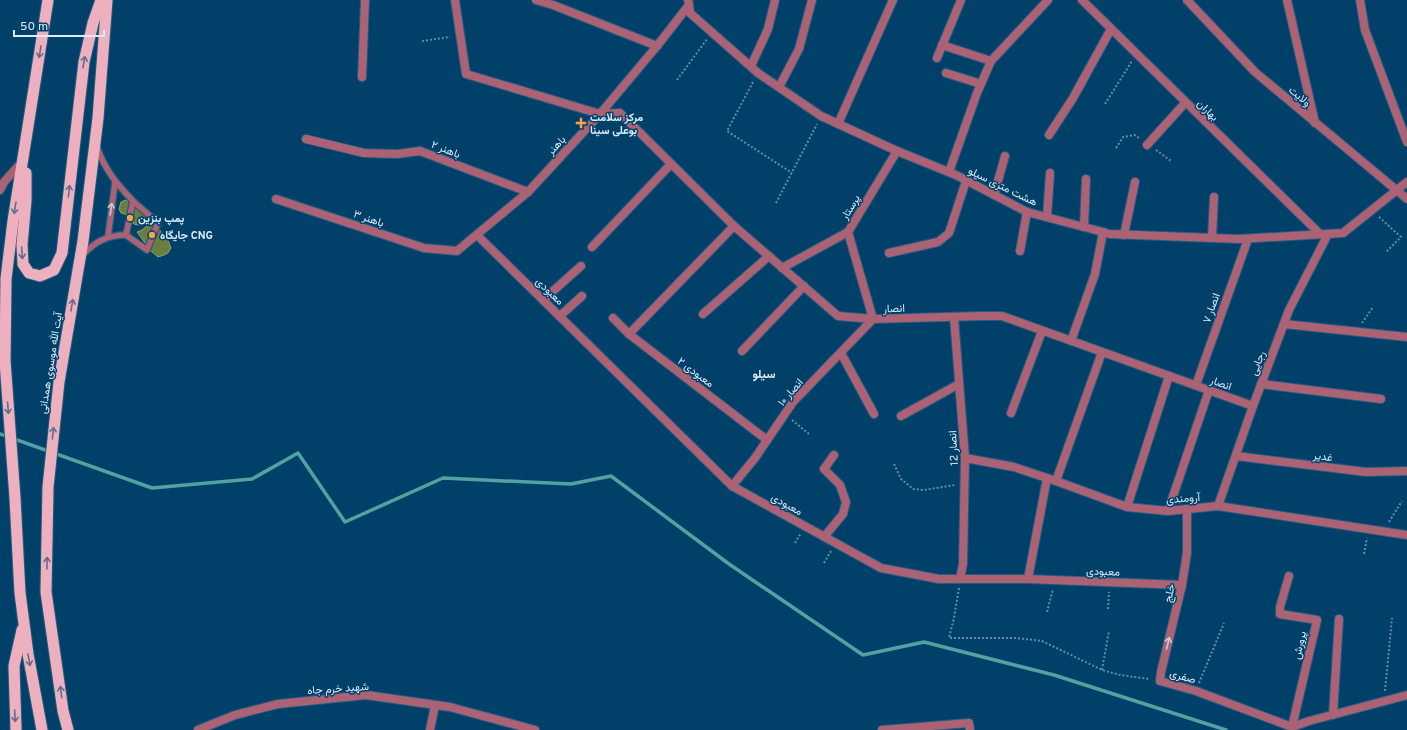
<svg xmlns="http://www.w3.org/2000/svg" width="1407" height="730" font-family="Overpass,Vazirmatn,sans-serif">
<rect width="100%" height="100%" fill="#014169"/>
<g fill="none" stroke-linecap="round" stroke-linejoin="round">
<polyline stroke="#51a2a0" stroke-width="3.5" points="0,434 152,488 252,479 298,453 345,522 443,478 571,484 611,476 729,564 863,655 924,642 1054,675 1226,730"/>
</g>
<g fill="#697e41" stroke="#8da365">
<polygon points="125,200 132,203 128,215 121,213 119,209 121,202"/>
<circle cx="138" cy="217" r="8"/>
<polygon points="149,219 167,238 171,248 168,253 164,255 158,257 151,251 137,232 142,230 149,224"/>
</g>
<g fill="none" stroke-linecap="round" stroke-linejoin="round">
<defs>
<g id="service">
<polyline points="126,235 147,250 158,223 133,201"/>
<polyline points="108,237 115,182"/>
<path d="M82 256C94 242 107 235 126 235L133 201C116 183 105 170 97 147"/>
</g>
<g id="minor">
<polyline points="455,0 466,74 600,114 620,113 734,226 838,316 873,319 980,316 1002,316 1253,406"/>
<polyline points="536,0 553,5 657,46"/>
<polyline points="1082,0 1320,234"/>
<polyline points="1287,0 1315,123"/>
<polyline points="1360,0 1365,30 1407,142"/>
<polyline points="942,45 991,61"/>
<polyline points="937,58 961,0"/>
<polyline points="751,66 768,29 775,0"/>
<polyline points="946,73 981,84"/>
<polyline points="362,77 365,0"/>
<polyline points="779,87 799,49 812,0"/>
<polyline points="838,124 893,0"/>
<polyline points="1049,135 1073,98 1111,29"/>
<polyline points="306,139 364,153 397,154 420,151 528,192"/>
<polyline points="1147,145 1185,103"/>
<polyline points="949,172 977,93 991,61 1048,0"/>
<polyline points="0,190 4,182 22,162"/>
<polyline points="994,195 1005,156"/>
<polyline points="276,199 424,248 457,251 528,192 600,114 657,46 689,5 688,0"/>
<polyline points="1047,217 1050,173"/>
<polyline points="1084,227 1086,179"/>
<polyline points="848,232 873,319"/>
<polyline points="477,235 732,486 881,568 939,579 1028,579 1182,585"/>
<polyline points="1124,235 1135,182"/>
<polyline points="1212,238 1214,197"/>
<polyline points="592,247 671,164"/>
<polyline points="1020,251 1027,212"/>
<polyline points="889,253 938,242 949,233 966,181"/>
<polyline points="782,268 848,232 897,151"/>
<polyline points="543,300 581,266"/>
<polyline points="703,314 769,256"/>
<polyline points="560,316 582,296"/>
<polyline points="954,317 965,458 963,564 960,579"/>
<polyline points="613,318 629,334 767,440"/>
<polyline points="1284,324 1407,337"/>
<polyline points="629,334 734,226"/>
<polyline points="1071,341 1095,274 1103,232"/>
<polyline points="742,351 804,286"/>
<polyline points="841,353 874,414"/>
<polyline points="1261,384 1381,399"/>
<polyline points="1196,385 1248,239"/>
<polyline points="1011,413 1042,331"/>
<polyline points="901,416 959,384"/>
<polyline points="1236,456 1366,472 1407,471"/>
<polyline points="965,458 1014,467 1056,481 1127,507 1168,511 1218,506 1407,535"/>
<polyline points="1056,481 1102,352"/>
<polyline points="732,486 755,458 793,402 873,319"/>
<polyline points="1218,506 1253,406 1289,310 1328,234"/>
<polyline points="1127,507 1169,376"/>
<polyline points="1187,509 1187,553 1182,585 1161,672 1160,681 1196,691 1292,727 1309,721 1407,695"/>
<polyline points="1168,511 1209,390"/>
<polyline points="824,537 843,514 846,502 840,485 824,469 834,455"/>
<polyline points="1289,576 1280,607 1280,614 1317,620 1292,727"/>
<polyline points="1028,579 1047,478"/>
<polyline points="1333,715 1339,619"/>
<polyline points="198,730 235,715 278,704 366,695 450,707 535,730"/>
<polyline points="430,730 435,705"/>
<polyline points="882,730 969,723 970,730"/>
</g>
<g id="tertiary">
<polyline points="1187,0 1255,72 1407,199"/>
<polyline points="689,5 690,13 758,73 821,116 897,151 956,175 1027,212 1103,232 1110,234 1239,239 1343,233 1407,182"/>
</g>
<g id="trunk">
<polyline points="26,173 26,200 22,245 23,264 29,273 40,276 54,270 62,253 84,62 93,23 101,0"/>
<polyline points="16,730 14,666 22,630"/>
<polyline points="42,730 28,654 20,593 15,498 5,361 6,279 13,221 48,0"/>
<polyline points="68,730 63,711 46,592 48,487 59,382 83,241 98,118 107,0"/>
</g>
</defs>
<use href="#service" stroke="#245c80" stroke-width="8"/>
<use href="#minor" stroke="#245c80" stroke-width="10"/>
<use href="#tertiary" stroke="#245c80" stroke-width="10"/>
<use href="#trunk" stroke="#245c80" stroke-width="13"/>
<g stroke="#628daa" stroke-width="2" stroke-dasharray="2 2" stroke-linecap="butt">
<polyline points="422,41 450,37"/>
<polyline points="677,80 707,39"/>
<polyline points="753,82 727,131 792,173"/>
<polyline points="1105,104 1132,61"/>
<polyline points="1116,148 1123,137 1135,135 1139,138"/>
<polyline points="1156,150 1171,161"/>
<polyline points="776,203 817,124"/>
<polyline points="1379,217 1401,237 1386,252"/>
<polyline points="1362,323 1373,307"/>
<polyline points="792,420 809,434"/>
<polyline points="894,464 901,479 913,489 924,490 955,485"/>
<polyline points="1389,522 1402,501"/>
<polyline points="795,543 801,533"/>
<polyline points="1364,554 1367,538"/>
<polyline points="824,563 831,551"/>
<polyline points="959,588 954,618 949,638 1016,638 1042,641 1102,670 1120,675 1150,679"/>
<polyline points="1108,609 1109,592"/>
<polyline points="1047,612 1053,589"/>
<polyline points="1102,670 1109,631"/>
<polyline points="1199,683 1224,623"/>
<polyline points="1385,691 1392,618"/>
</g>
<use href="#service" stroke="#ab6274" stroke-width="5.5"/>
<use href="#minor" stroke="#ab6274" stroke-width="8"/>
<use href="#tertiary" stroke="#ab6274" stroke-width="8"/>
<use href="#trunk" stroke="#eeb0be" stroke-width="11"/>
</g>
<defs><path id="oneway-shaft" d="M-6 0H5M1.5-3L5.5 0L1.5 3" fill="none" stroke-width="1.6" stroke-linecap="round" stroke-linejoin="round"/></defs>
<g stroke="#606d8b">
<use href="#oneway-shaft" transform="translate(40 52) rotate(99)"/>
<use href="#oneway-shaft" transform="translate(84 62) rotate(-80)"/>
<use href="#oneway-shaft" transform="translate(69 191) rotate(-84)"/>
<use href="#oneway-shaft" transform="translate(15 208) rotate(99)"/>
<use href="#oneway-shaft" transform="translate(22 253) rotate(86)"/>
<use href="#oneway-shaft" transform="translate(72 305) rotate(-80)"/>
<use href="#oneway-shaft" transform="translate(8 408) rotate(86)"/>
<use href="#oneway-shaft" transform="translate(53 433) rotate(-84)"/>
<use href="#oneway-shaft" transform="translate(47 563) rotate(-89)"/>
<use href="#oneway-shaft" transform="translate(29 660) rotate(80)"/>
<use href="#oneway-shaft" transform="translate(61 692) rotate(-98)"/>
<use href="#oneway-shaft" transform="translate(15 716) rotate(87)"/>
</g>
<g stroke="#cec9d8">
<use href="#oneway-shaft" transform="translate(111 209) rotate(-82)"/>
<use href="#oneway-shaft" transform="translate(1168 643) rotate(-77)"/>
</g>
<g fill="#f6a247" stroke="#014169" stroke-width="1.5">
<path d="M579 117h4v4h4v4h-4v4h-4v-4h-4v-4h4z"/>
<circle cx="130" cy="218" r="4"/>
<circle cx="152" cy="235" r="4"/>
</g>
<g text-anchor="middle" stroke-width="3" stroke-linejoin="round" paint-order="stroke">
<g font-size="11" fill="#daebfa" stroke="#014169">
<text transform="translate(1300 96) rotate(40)" y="4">ولایت</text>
<text transform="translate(1208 110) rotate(44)" y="4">بهاران</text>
<text transform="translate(556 145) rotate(-47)" y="4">باهنر</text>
<text transform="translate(446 149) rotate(21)" y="4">باهنر ۲</text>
<text transform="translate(1003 186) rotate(26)" y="4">هشت متری سیلو</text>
<text transform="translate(850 207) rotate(-59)" y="4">پرستار</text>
<text transform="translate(369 218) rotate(19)" y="4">باهنر ۳</text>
<text transform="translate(550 291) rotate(44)" y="4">معبودی</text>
<text transform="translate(894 308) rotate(-2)" y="4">انصار</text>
<text transform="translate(1211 308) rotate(-70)" y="4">انصار ۷</text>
<text transform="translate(50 363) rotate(-81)" y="4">آیت الله موسوی همدانی</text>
<text transform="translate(1257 363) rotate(-69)" y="4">رجایی</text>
<text transform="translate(696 372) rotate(37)" y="4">معبودی ۲</text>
<text transform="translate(1221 383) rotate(20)" y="4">انصار</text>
<text transform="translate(790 392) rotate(-49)" y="4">انصار ۱۰</text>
<text transform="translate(953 448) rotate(-93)" y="4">انصار 12</text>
<text transform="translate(1323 456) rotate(7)" y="4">غدیر</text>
<text transform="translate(1183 498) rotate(-4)" y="4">آرومندی</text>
<text transform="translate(787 504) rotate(29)" y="4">معبودی</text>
<text transform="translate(1103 571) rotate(2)" y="4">معبودی</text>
<text transform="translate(1169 593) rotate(-77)" y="4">خلج</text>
<text transform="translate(1299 645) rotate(-77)" y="4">پرورش</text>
<text transform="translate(1183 676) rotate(17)" y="4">صفری</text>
<text transform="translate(338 688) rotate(-4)" y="4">شهید خرم جاه</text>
</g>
<g font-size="11" font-weight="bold" fill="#daebfa" stroke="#014169" text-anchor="start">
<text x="590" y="121">مرکز سلامت<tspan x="590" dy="13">بوعلی سینا</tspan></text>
<text x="138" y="222">پمپ بنزین</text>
<text x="160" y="239">جایگاه CNG</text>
</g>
<g font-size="12" font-weight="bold" fill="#daebfa" stroke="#014169">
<text x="764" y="378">سیلو</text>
</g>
</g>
<path d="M14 30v6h90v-6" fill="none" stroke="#daebfa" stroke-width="2"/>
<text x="20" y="30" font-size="12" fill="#daebfa" stroke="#014169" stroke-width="3" paint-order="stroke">50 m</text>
</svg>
